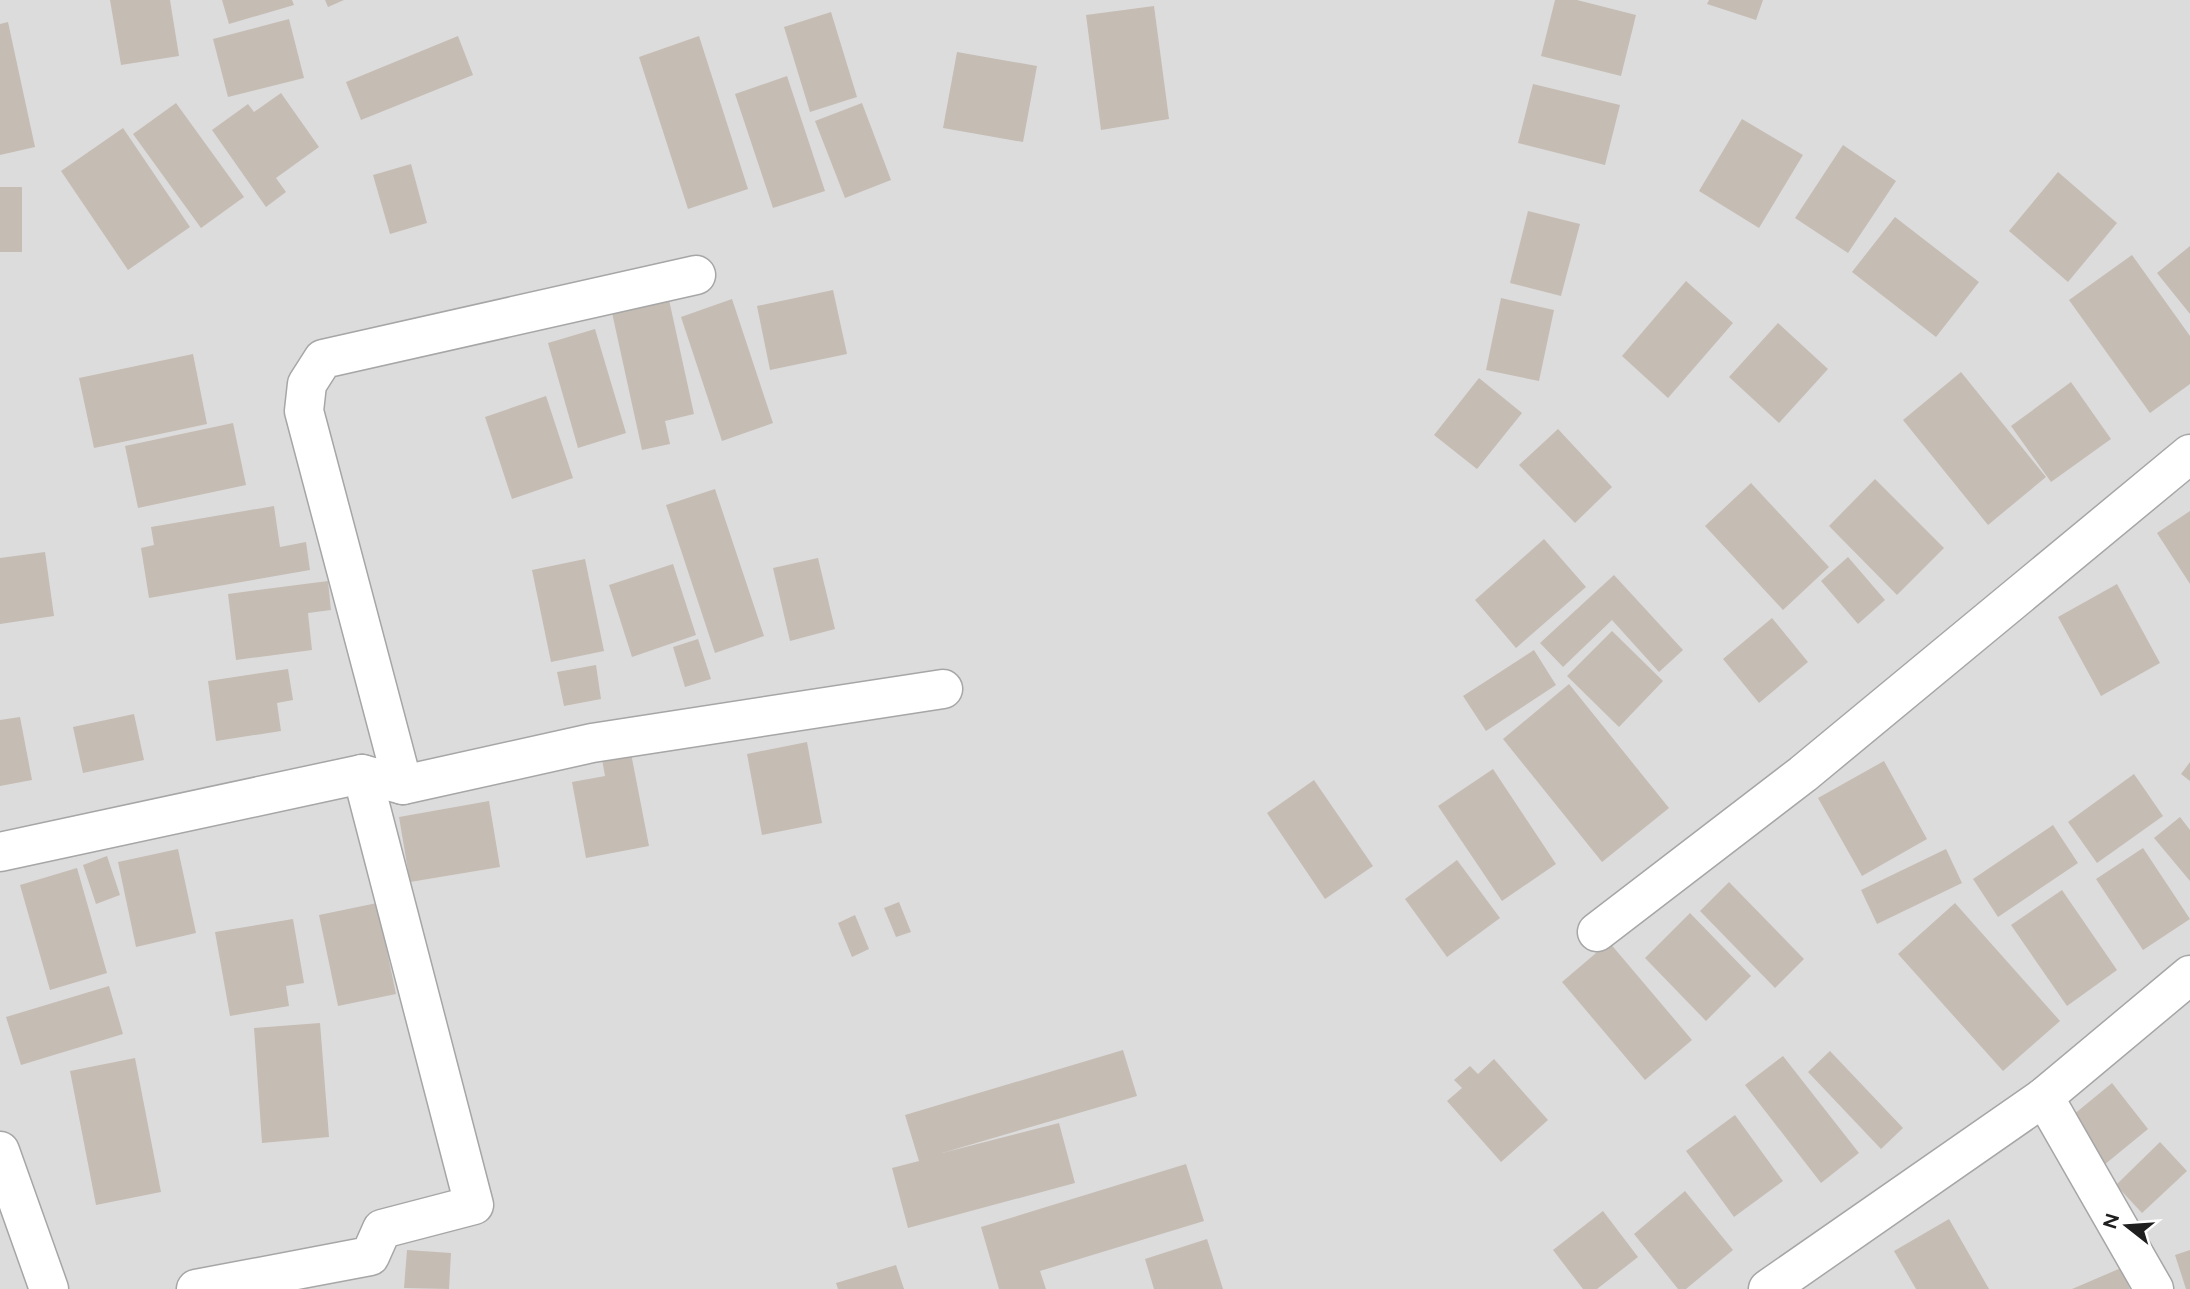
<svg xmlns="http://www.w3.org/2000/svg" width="2190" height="1289" font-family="Figtree,sans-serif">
<rect width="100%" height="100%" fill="#f0ede5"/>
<rect fill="#dddcdc" x="0" y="0" width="2190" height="1289"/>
<g fill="#c5bcb4">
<polygon points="110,0 170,0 179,56 121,65"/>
<polygon points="222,0 292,0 294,5 229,24"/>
<polygon points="325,0 344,0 328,7"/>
<polygon points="1555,0 1577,0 1636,15 1621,76 1541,56"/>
<polygon points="1709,0 1763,0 1756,20 1707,4"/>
<polygon points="1154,6 1169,119 1101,130 1086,15"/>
<polygon points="831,12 857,97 810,112 784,27"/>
<polygon points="289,19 304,78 228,97 213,39"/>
<polygon points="8,22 35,147 0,155 0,24"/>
<polygon points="458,36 473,75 361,120 346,82"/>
<polygon points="699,36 748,189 688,209 639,57"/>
<polygon points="957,52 1037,66 1023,142 943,128"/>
<polygon points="787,76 825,191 773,208 735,94"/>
<polygon points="1533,84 1620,105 1605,165 1518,143"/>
<polygon points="281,93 319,147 276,178 286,192 266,207 212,130 248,104 254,112"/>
<polygon points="176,103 244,197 201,228 133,134"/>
<polygon points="862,103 891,180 845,198 815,121"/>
<polygon points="1742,119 1803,155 1759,228 1699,191"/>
<polygon points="123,128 190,227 128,270 61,171"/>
<polygon points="1843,145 1896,181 1848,253 1795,218"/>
<polygon points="411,164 427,223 390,234 373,175"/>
<polygon points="2058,172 2117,223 2068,282 2009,231"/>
<rect x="0" y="187" width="22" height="65"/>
<polygon points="1528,211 1580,224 1561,296 1510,283"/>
<polygon points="1895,217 1979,282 1936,337 1852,272"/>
<polygon points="2190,246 2190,314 2157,273"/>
<polygon points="2132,255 2190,336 2190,384 2150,413 2069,300"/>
<polygon points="1686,281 1733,323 1668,398 1622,356"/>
<polygon points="666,286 694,414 665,421 670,444 642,450 609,299"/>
<polygon points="833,290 847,354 770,370 757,306"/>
<polygon points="1501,298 1554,310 1539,381 1486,370"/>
<polygon points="732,299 773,423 722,441 681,317"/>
<polygon points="1778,323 1828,369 1779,423 1729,377"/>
<polygon points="595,329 626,433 578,448 548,343"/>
<polygon points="193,354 207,424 94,448 79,378"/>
<polygon points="1961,372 2046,477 1988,525 1903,420"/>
<polygon points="1479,378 1522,413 1477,469 1434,435"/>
<polygon points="2071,382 2111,439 2051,482 2011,426"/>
<polygon points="546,396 573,478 512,499 485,417"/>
<polygon points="233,423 246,485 138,508 125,446"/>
<polygon points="1558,429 1612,487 1575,523 1519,465"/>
<polygon points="1875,479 1944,548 1897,595 1829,526"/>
<polygon points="1751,483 1829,567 1783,610 1705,526"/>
<polygon points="715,489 764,636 715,653 666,505"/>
<polygon points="274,506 280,547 306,542 310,570 149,598 141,548 154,545 151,527"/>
<polygon points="2190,511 2190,584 2157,533"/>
<polygon points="1544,539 1586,587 1516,648 1475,600"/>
<polygon points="45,552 54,616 0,624 0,558"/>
<polygon points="1848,557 1885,600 1858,624 1821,581"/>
<polygon points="818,558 835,629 790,641 773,568"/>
<polygon points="585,559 604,651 551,662 532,570"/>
<polygon points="673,564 696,635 632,657 609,585"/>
<polygon points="1614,575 1683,650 1659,672 1612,620 1563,667 1540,643"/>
<polygon points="328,581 331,610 308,613 312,650 236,660 228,594"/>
<polygon points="2117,584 2160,663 2101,696 2058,617"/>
<polygon points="1772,618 1808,662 1759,703 1723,659"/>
<polygon points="1612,631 1663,681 1619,727 1567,676"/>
<polygon points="698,639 711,679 685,687 673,647"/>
<polygon points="1534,650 1556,685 1486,731 1463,696"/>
<polygon points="596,665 601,699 564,706 557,672"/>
<polygon points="288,669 293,700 277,703 281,731 216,741 208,681"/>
<polygon points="1569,684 1669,808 1602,862 1503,739"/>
<polygon points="134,714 144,760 83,773 73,727"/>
<polygon points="20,717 32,780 0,786 0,720"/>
<polygon points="807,742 822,823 762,835 747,754"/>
<polygon points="629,743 649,846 586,858 572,782 605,776 600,748"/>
<polygon points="1884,761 1927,839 1862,876 1818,798"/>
<polygon points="2190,762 2190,781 2181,774"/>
<polygon points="1493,769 1556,864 1502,901 1438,806"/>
<polygon points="2134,774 2163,816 2097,863 2068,822"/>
<polygon points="1314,780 1373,866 1325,899 1267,813"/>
<polygon points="489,801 500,867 410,882 399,817"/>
<polygon points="2180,817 2190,830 2190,881 2154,838"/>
<polygon points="2053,825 2078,863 1998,917 1973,879"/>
<polygon points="2143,848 2190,919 2143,950 2096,879"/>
<polygon points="178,849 196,933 136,947 118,862"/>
<polygon points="1946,849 1962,883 1877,924 1861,890"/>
<polygon points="107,856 120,895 96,904 83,865"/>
<polygon points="1457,860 1500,918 1447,957 1405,899"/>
<polygon points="77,868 107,973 50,990 20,885"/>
<polygon points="1729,882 1804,959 1775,988 1700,911"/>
<polygon points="2062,890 2117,970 2067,1006 2011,925"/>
<polygon points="899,902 911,932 896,937 884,908"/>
<polygon points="377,903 396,994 338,1006 319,915"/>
<polygon points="1955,903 2060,1021 2003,1071 1898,954"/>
<polygon points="1690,913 1751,976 1706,1021 1645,958"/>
<polygon points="855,915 869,949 852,957 838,923"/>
<polygon points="293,919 304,983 286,986 289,1006 230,1016 215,932"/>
<polygon points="1609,942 1692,1040 1645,1080 1562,982"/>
<polygon points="109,986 123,1034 21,1065 6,1017"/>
<polygon points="320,1023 329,1137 262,1143 254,1028"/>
<polygon points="1123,1050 1137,1096 942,1153 1059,1123 1075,1183 908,1228 892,1168 919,1161 905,1115"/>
<polygon points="1830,1051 1903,1128 1881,1149 1808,1072"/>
<polygon points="1783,1056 1859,1153 1821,1183 1745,1085"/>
<polygon points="135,1058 161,1192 96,1205 70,1071"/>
<polygon points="1494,1059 1548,1120 1501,1162 1447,1101 1462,1088 1454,1080 1470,1066 1478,1074"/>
<polygon points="2112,1083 2148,1129 2104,1165 2067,1120"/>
<polygon points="1735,1115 1783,1181 1734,1217 1686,1151"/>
<polygon points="2160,1142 2187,1171 2142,1213 2116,1185"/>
<polygon points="1186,1164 1204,1221 1040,1271 1046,1289 999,1289 981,1227"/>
<polygon points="1685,1191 1733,1250 1686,1289 1678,1289 1634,1234"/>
<polygon points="1603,1211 1638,1257 1597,1289 1583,1289 1553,1250"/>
<polygon points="1949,1219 1989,1289 1916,1289 1894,1251"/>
<polygon points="1207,1239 1223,1289 1154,1289 1145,1259"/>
<polygon points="407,1250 451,1253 449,1289 404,1288"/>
<polygon points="2190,1250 2190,1289 2186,1289 2175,1255"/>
<polygon points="896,1265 904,1289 838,1289 836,1283"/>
<polygon points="2121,1268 2130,1289 2072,1289"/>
</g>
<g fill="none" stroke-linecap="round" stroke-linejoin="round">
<defs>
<g id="street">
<polyline points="403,785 304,411 307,384 323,359 696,275"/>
<polyline points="0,852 362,774 403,785 592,743 943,689"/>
<polyline points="1597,932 1803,774 2190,454"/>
<polyline points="2044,1097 2154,1289"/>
<polyline points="0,1151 49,1289"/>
<polyline points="196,1289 370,1256 382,1229 474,1205 362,774"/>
<polyline points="1768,1289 2044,1097 2190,975"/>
</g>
</defs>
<use href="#street" stroke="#a6a6a6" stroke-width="41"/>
<use href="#street" stroke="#fff" stroke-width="38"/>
</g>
<g transform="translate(2127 1226) rotate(287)" stroke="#ffffff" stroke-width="5" paint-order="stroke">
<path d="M0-5L12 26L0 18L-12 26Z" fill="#1f1f1f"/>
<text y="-10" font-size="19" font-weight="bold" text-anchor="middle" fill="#1f1f1f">N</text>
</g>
</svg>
